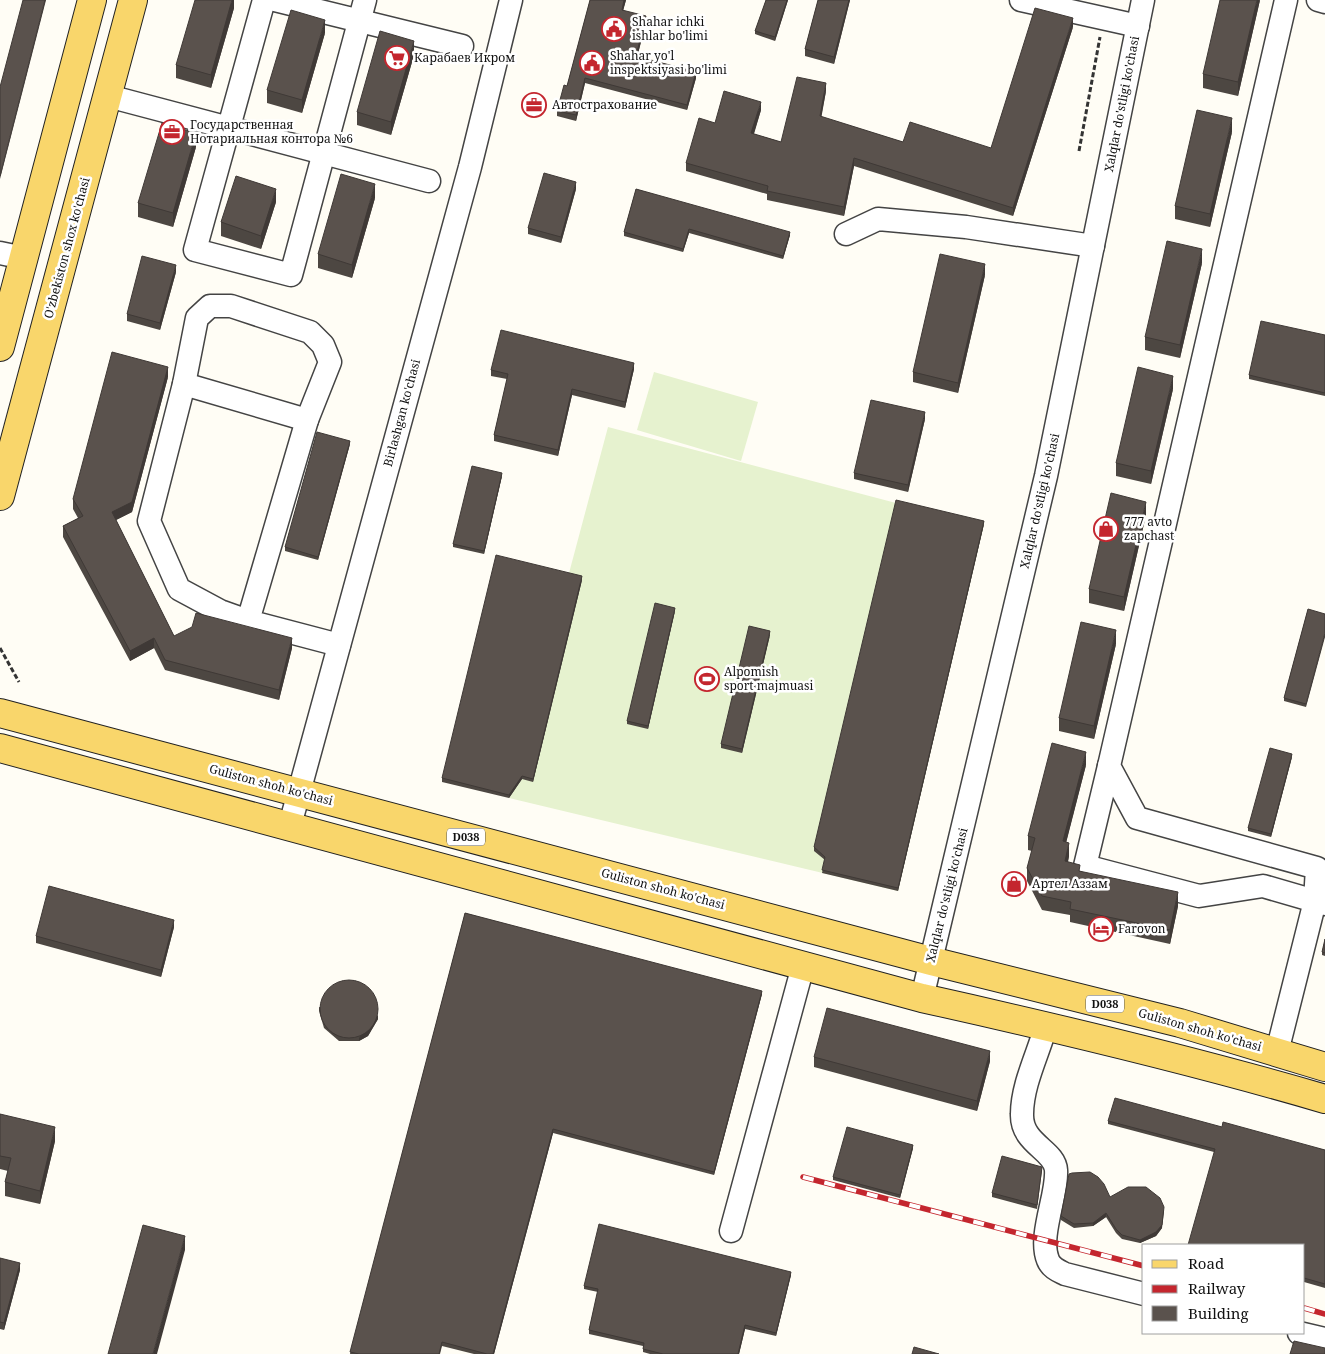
<svg xmlns="http://www.w3.org/2000/svg" width="1325" height="1354" font-family="'Noto Serif',serif">
<rect width="100%" height="100%" fill="#fffdf5"/>
<g fill="#e6f2cf">
<polygon points="654,372 758,402 741,461 637,430"/>
<polygon points="608,427 896,503 984,524 898,891 509,798"/>
</g>
<g fill="none" stroke-linecap="round" stroke-linejoin="round">
<defs>
<g id="minor">
<polyline points="264,0 195,250 291,275 365,0"/>
<polyline points="275,0 462,46"/>
<polyline points="1021,0 1138,26"/>
<polyline points="1318,0 1325,2"/>
<polyline points="108,96 429,181"/>
<polyline points="846,234 878,219 966,227 1093,246"/>
<polyline points="0,253 24,258"/>
<polyline points="184,384 307,420"/>
<polyline points="248,621 307,420 330,362 323,345 310,332 231,306 210,306 197,318 184,384 149,521 179,589 220,611 248,621 339,645"/>
<polyline points="1109,766 1085,866 1199,896 1263,886 1325,904"/>
<polyline points="290,825 470,167 511,0"/>
<polyline points="922,998 1046,476 1143,0"/>
<path d="M1046 1026C1038 1054 1022 1085 1022 1114 1021 1144 1055 1150 1056 1170 1058 1194 1038 1236 1048 1260 1051 1268 1059 1271 1065 1274L1144 1294"/>
<polyline points="1277,1052 1315,901 1317,868 1137,818 1109,766 1286,0"/>
<polyline points="731,1231 803,966"/>
<polyline points="1299,1333 1325,1339"/>
</g>
<g id="major">
<polyline points="0,347 92,0"/>
<polyline points="0,496 133,0"/>
<polyline points="0,713 931,961 1180,1023 1325,1067"/>
<path d="M0 748 922 998C1057 1028 1192 1060 1325 1099"/>
</g>
</defs>
<use href="#minor" stroke="#444" stroke-width="25"/>
<use href="#major" stroke="#222" stroke-width="30"/>
<g stroke="#333" stroke-width="3" stroke-dasharray="5 2.5" stroke-linecap="butt">
<polyline points="1079,151 1100,37"/>
<polyline points="0,648 19,682"/>
</g>
<use href="#minor" stroke="#fff" stroke-width="22"/>
<use href="#major" stroke="#f9d66b" stroke-width="28"/>
<defs>
<g id="rail">
<polyline points="803,1177 1144,1266"/>
<polyline points="1304,1308 1325,1314"/>
</g>
</defs>
<use href="#rail" stroke="#c4262e" stroke-width="5.5"/>
<use href="#rail" stroke="#fff" stroke-width="4" stroke-dasharray="11" stroke-linecap="butt"/>
</g>
<g fill="#4d4742">
<polygon points="234,0 234,8 211,88 176,78 176,65"/>
<polygon points="590,0 626,0 623,10 646,22 637,57 696,78 687,110 585,83 576,121 557,116 557,111 567,86"/>
<polygon points="766,0 788,0 775,41 755,34 755,31"/>
<polygon points="818,0 850,0 834,64 805,56 805,49"/>
<polygon points="1260,0 1238,96 1203,88 1203,74"/>
<polygon points="1073,27 1013,216 854,166 844,216 767,200 767,194 686,171 686,163 715,123 761,110 754,134 781,142 826,91 821,117 903,142 991,148"/>
<polygon points="325,33 302,113 267,103 267,90"/>
<polygon points="414,55 391,135 357,125 357,112"/>
<polygon points="1232,132 1210,227 1175,219 1175,206"/>
<polygon points="196,147 173,227 138,217 138,203"/>
<polygon points="576,189 561,243 528,234 528,228"/>
<polygon points="636,189 790,235 783,259 689,233 683,252 624,236 624,232"/>
<polygon points="375,198 352,278 318,268 318,254"/>
<polygon points="276,202 261,249 221,236 221,222"/>
<polygon points="1202,263 1180,358 1145,350 1145,337"/>
<polygon points="176,272 160,330 127,321 127,314"/>
<polygon points="985,275 958,393 913,382 913,372"/>
<polygon points="1325,335 1325,396 1249,379 1249,375"/>
<polygon points="634,369 625,408 572,395 558,456 494,441 494,435 507,379 491,376 491,370"/>
<polygon points="168,377 132,512 116,520 174,636 292,648 279,700 165,670 154,648 130,661 63,537 63,526 78,518 73,509 73,499"/>
<polygon points="1173,389 1151,484 1116,476 1116,463"/>
<polygon points="925,419 908,492 854,479 854,473"/>
<polygon points="350,444 318,560 285,551 285,547"/>
<polygon points="502,476 484,554 453,547 453,544"/>
<polygon points="1146,515 1124,611 1089,603 1089,589"/>
<polygon points="984,524 898,891 822,873 825,860 814,851 814,847"/>
<polygon points="582,580 533,782 522,779 509,798 442,782 442,778"/>
<polygon points="1308,609 1306,707 1284,701 1284,698"/>
<polygon points="675,611 648,729 627,724 627,721"/>
<polygon points="770,635 742,753 721,748 721,744"/>
<polygon points="1116,644 1094,739 1059,731 1059,718"/>
<polygon points="1292,757 1271,837 1248,831 1248,828"/>
<polygon points="1086,765 1066,842 1069,856 1068,862 1080,871 1178,906 1170,944 1070,922 1070,915 1042,910 1027,881 1027,868 1032,851 1028,850 1028,836"/>
<polygon points="465,913 762,994 714,1175 553,1133 494,1354 474,1354 442,1346 440,1354 350,1354"/>
<polygon points="174,927 161,977 36,943 36,936"/>
<polygon points="1325,939 1325,956 1322,955 1322,952"/>
<polygon points="319,1007 378,1019 368,1036 359,1041 339,1041 324,1028 319,1011"/>
<polygon points="814,1057 990,1061 977,1111 814,1067"/>
<polygon points="0,1114 55,1141 40,1204 5,1196 5,1182 8,1171 0,1169"/>
<polygon points="1108,1121 1222,1127 1325,1150 1325,1288 1304,1282 1304,1245 1214,1152 1108,1124"/>
<polygon points="913,1148 900,1198 833,1180 833,1177"/>
<polygon points="1042,1170 1037,1209 992,1197 992,1193"/>
<polygon points="1110,1197 1162,1228 1156,1236 1140,1243 1122,1239 1116,1233 1106,1217 1093,1226 1074,1228 1061,1220 1061,1216"/>
<polygon points="0,1258 20,1270 4,1330 0,1329"/>
<polygon points="791,1275 776,1336 745,1329 739,1354 650,1354 643,1352 643,1346 589,1334 589,1330 598,1292 584,1289 584,1286"/>
</g>
<g fill="#3f3936">
<polygon points="45,0 46,0 0,179 0,176"/>
<polygon points="232,0 234,0 234,8 211,88 211,75"/>
<polygon points="624,0 626,0 622,15 622,10"/>
<polygon points="787,0 788,0 775,41 775,37"/>
<polygon points="849,0 850,0 834,64 834,57"/>
<polygon points="1257,0 1260,0 1238,96 1238,82"/>
<polygon points="646,16 646,22 636,62 636,56"/>
<polygon points="1073,18 1073,27 1013,216 1013,208"/>
<polygon points="325,20 325,33 302,113 302,100"/>
<polygon points="414,41 414,55 391,135 391,122"/>
<polygon points="696,72 696,78 687,110 687,105"/>
<polygon points="585,78 585,83 576,121 576,115"/>
<polygon points="826,83 826,91 820,125 820,116"/>
<polygon points="761,102 761,110 751,142 751,133"/>
<polygon points="1232,118 1232,132 1210,227 1210,214"/>
<polygon points="196,133 196,147 173,227 173,213"/>
<polygon points="854,158 854,166 844,216 844,207"/>
<polygon points="576,182 576,189 561,243 561,237"/>
<polygon points="375,184 375,198 352,278 352,265"/>
<polygon points="276,189 276,202 261,249 261,236"/>
<polygon points="689,229 689,233 683,252 683,249"/>
<polygon points="790,232 790,235 783,259 783,256"/>
<polygon points="1202,249 1202,263 1180,358 1180,345"/>
<polygon points="985,264 985,275 958,393 958,383"/>
<polygon points="176,265 176,272 160,330 160,323"/>
<polygon points="634,363 634,369 625,408 625,402"/>
<polygon points="168,367 168,377 132,512 112,522 112,512"/>
<polygon points="1173,376 1173,389 1151,484 1151,471"/>
<polygon points="572,389 572,395 558,456 558,450"/>
<polygon points="925,412 925,419 908,492 908,485"/>
<polygon points="350,441 350,444 318,560 318,557"/>
<polygon points="502,473 502,476 484,554 484,551"/>
<polygon points="1146,502 1146,515 1124,611 1124,597"/>
<polygon points="984,521 984,524 898,891 898,888"/>
<polygon points="582,576 582,580 533,782 533,779"/>
<polygon points="675,608 675,611 648,729 648,726"/>
<polygon points="1116,630 1116,644 1094,739 1094,726"/>
<polygon points="770,631 770,635 742,753 742,749"/>
<polygon points="1325,633 1325,637 1306,707 1306,704"/>
<polygon points="154,638 154,648 130,661 130,651"/>
<polygon points="292,638 292,648 279,700 279,690"/>
<polygon points="1086,752 1086,765 1063,855 1063,841"/>
<polygon points="1292,754 1292,757 1271,837 1271,834"/>
<polygon points="522,776 522,779 509,798 509,795"/>
<polygon points="1069,843 1069,856 1065,874 1065,861"/>
<polygon points="1178,892 1178,906 1170,944 1170,930"/>
<polygon points="174,920 174,927 161,977 161,970"/>
<polygon points="762,991 762,994 714,1175 714,1172"/>
<polygon points="378,1015 378,1019 368,1036 359,1041 359,1038"/>
<polygon points="990,1051 990,1061 977,1111 977,1101"/>
<polygon points="55,1127 55,1141 40,1204 40,1191"/>
<polygon points="553,1129 553,1133 494,1354 493,1354"/>
<polygon points="913,1145 913,1148 900,1198 900,1195"/>
<polygon points="1164,1210 1162,1228 1156,1236 1140,1243 1140,1240"/>
<polygon points="1106,1213 1106,1217 1093,1226 1093,1223"/>
<polygon points="185,1236 185,1250 157,1354 153,1354"/>
<polygon points="20,1263 20,1270 4,1330 4,1323"/>
<polygon points="791,1272 791,1275 776,1336 776,1333"/>
<polygon points="745,1325 745,1329 739,1354 738,1354"/>
</g>
<g fill="#5a524d" stroke="#3f3936">
<polygon points="23,0 45,0 0,176 0,87"/>
<polygon points="195,0 232,0 211,75 176,65"/>
<polygon points="590,0 624,0 622,10 646,16 636,56 696,72 687,105 585,78 576,115 557,111 564,85 567,86"/>
<polygon points="766,0 787,0 775,37 755,31"/>
<polygon points="818,0 849,0 834,57 805,49"/>
<polygon points="1220,0 1257,0 1238,82 1203,74"/>
<polygon points="1035,8 1073,18 1013,208 854,158 844,207 767,191 768,186 686,163 699,118 715,123 724,91 761,102 751,133 781,142 797,77 826,83 820,116 903,142 910,122 991,148"/>
<polygon points="291,10 325,20 302,100 267,90"/>
<polygon points="380,31 414,41 391,122 357,112"/>
<polygon points="1197,110 1232,118 1210,214 1175,206"/>
<polygon points="162,123 196,133 173,213 138,203"/>
<polygon points="544,173 576,182 561,237 528,228"/>
<polygon points="341,174 375,184 352,265 318,254"/>
<polygon points="236,176 276,189 261,236 221,222"/>
<polygon points="636,189 790,232 783,256 689,229 683,249 624,232"/>
<polygon points="1167,241 1202,249 1180,345 1145,337"/>
<polygon points="940,254 985,264 958,383 913,372"/>
<polygon points="142,256 176,265 160,323 127,314"/>
<polygon points="1261,321 1325,335 1325,393 1249,375"/>
<polygon points="501,330 634,363 625,402 572,389 558,450 494,435 508,374 491,370"/>
<polygon points="112,352 168,367 132,502 112,512 174,636 192,627 196,613 292,638 279,690 165,660 154,638 130,651 63,526 83,516 73,499"/>
<polygon points="1138,367 1173,376 1151,471 1116,463"/>
<polygon points="871,400 925,412 908,485 854,473"/>
<polygon points="317,432 350,441 318,557 285,547"/>
<polygon points="472,466 502,473 484,551 453,544"/>
<polygon points="1111,493 1146,502 1124,597 1089,589"/>
<polygon points="896,500 984,521 898,888 822,870 825,857 814,847"/>
<polygon points="496,555 582,576 533,779 522,776 509,795 442,778"/>
<polygon points="655,603 675,608 648,726 627,721"/>
<polygon points="1308,609 1325,614 1325,633 1306,704 1284,698"/>
<polygon points="1081,622 1116,630 1094,726 1059,718"/>
<polygon points="749,626 770,631 742,749 721,744"/>
<polygon points="1052,743 1086,752 1063,841 1069,843 1065,861 1080,865 1079,871 1178,892 1170,930 1070,909 1071,902 1042,896 1027,868 1035,838 1028,836"/>
<polygon points="1270,748 1292,754 1271,834 1248,828"/>
<polygon points="49,886 174,920 161,970 36,936"/>
<polygon points="465,913 762,991 714,1172 553,1129 493,1354 487,1354 442,1342 439,1354 359,1354 350,1352"/>
<polygon points="1325,939 1325,953 1322,952"/>
<circle cx="349" cy="1009" r="29"/>
<polygon points="827,1008 990,1051 977,1101 814,1057"/>
<polygon points="1115,1098 1222,1127 1223,1122 1325,1150 1325,1284 1304,1278 1304,1245 1188,1245 1215,1149 1108,1121"/>
<polygon points="0,1114 55,1127 40,1191 5,1182 11,1158 0,1156"/>
<polygon points="847,1127 913,1145 900,1195 833,1177"/>
<polygon points="1002,1156 1042,1167 1037,1205 992,1193"/>
<polygon points="1090,1172 1098,1177 1104,1184 1110,1197 1128,1187 1146,1187 1160,1198 1164,1207 1162,1225 1156,1232 1140,1240 1122,1235 1116,1229 1106,1213 1093,1223 1074,1224 1061,1216 1069,1174 1072,1173"/>
<polygon points="599,1224 791,1272 776,1333 745,1325 738,1354 663,1354 643,1349 644,1343 589,1330 598,1289 584,1286"/>
<polygon points="143,1225 185,1236 153,1354 108,1354"/>
<polygon points="0,1258 20,1263 4,1323 0,1322"/>
<polygon points="1294,1341 1325,1348 1325,1354 1290,1354"/>
<polygon points="914,1347 939,1354 912,1354"/>
</g>
<defs>
<symbol id="civic-ring" viewBox="-11 -11 22 22"><circle r="9.5" fill="#fff" stroke="#c4262e" stroke-width="1.5"/><path d="M-.6-6.5H3V-4.5H.6V-3L4-1V1h2V6H-6V1h2V-1L-.6-3ZM-1.2 2.5V6h2.4V2.5Z" fill="#c4262e"/></symbol>
<symbol id="supermarket-ring" viewBox="-11 -11 22 22"><circle r="9.5" fill="#fff" stroke="#c4262e" stroke-width="1.5"/><path d="M-6-5.5h2.5l.6 2H6L4.5 2H-2.5L-4.4-4H-6ZM-1.5 3.2a1.3 1.3 0 1 0 .1 0ZM3 3.2a1.3 1.3 0 1 0 .1 0Z" fill="#c4262e"/></symbol>
<symbol id="office-ring" viewBox="-11 -11 22 22"><circle r="9.5" fill="#fff" stroke="#c4262e" stroke-width="1.5"/><path d="M-6-3h4V-5.5h4V-3h4V5H-6ZM-1-4.5V-3h2v-1.5ZM-6 0V1H6V0Z" fill="#c4262e"/></symbol>
<symbol id="shop-ring" viewBox="-11 -11 22 22"><circle r="9.5" fill="#fff" stroke="#c4262e" stroke-width="1.5"/><path d="M-5-2.5h2.3a2.7 3.5 0 0 1 5.4 0H5L5.5 6h-11ZM-1.5-2.5h3a1.5 2.3 0 0 0-3 0Z" fill="#c4262e"/></symbol>
<symbol id="stadium-ring" viewBox="-11 -11 22 22"><circle r="9.5" fill="#fff" stroke="#c4262e" stroke-width="1.5"/><path d="M0-5a6.5 5 0 1 0 0 10a6.5 5 0 1 0 0-10ZM-3.5-1.8h7v3.6h-7Z" fill="#c4262e"/></symbol>
<symbol id="hotel-ring" viewBox="-11 -11 22 22"><circle r="9.5" fill="#fff" stroke="#c4262e" stroke-width="1.5"/><path d="M-6-4.5h1.5V1H6V5H4.5V3h-9V5H-6ZM-4 0a1.8 1.8 0 1 1 3.6 0ZM.5 0V-2.5h3Q6-2.5 6 0Z" fill="#c4262e"/></symbol>
</defs>
<g fill-rule="evenodd">
<use href="#civic-ring" x="600" y="15" width="28" height="28"/>
<use href="#supermarket-ring" x="383" y="44" width="28" height="28"/>
<use href="#civic-ring" x="578" y="49" width="28" height="28"/>
<use href="#office-ring" x="520" y="91" width="28" height="28"/>
<use href="#office-ring" x="158" y="118" width="28" height="28"/>
<use href="#shop-ring" x="1092" y="515" width="28" height="28"/>
<use href="#stadium-ring" x="693" y="665" width="28" height="28"/>
<use href="#shop-ring" x="1000" y="870" width="28" height="28"/>
<use href="#hotel-ring" x="1087" y="915" width="28" height="28"/>
</g>
<g text-anchor="middle" stroke-width="5" stroke-linejoin="round" paint-order="stroke">
<g fill="#fff" stroke="#585858" stroke-width="1">
<rect x="447" y="828.5" width="38" height="17" rx="4"/>
<rect x="1086" y="995.5" width="38" height="17" rx="4"/>
</g>
<g font-size="11" font-weight="bold" fill="#111">
<text x="466" y="841">D038</text>
<text x="1105" y="1008">D038</text>
</g>
<g font-size="12" fill="#111" stroke="#fff" text-anchor="start">
<text x="632" y="26">Shahar ichki<tspan x="632" dy="14">ishlar bo'limi</tspan></text>
<text x="610" y="60">Shahar yo'l<tspan x="610" dy="14">inspektsiyasi bo'limi</tspan></text>
<text x="414" y="62">Карабаев Икром</text>
<text x="552" y="109">Автострахование</text>
<text x="190" y="129">Государственная<tspan x="190" dy="14">Нотариальная контора №6</tspan></text>
<text x="1124" y="526">777 avto<tspan x="1124" dy="14">zapchast</tspan></text>
<text x="724" y="676">Alpomish<tspan x="724" dy="14">sport majmuasi</tspan></text>
<text x="1032" y="888">Артел Аззам</text>
<text x="1118" y="933">Farovon</text>
</g>
<g font-size="12" fill="#111" stroke="#fff">
<text transform="translate(1122 104) rotate(-79)" y="4">Xalqlar do'stligi ko'chasi</text>
<text transform="translate(67 248) rotate(-75)" y="4">O'zbekiston shox ko'chasi</text>
<text transform="translate(402 413) rotate(-75)" y="4">Birlashgan ko'chasi</text>
<text transform="translate(1040 501) rotate(-77)" y="4">Xalqlar do'stligi ko'chasi</text>
<text transform="translate(271 785) rotate(15)" y="4">Guliston shoh ko'chasi</text>
<text transform="translate(663 889) rotate(15)" y="4">Guliston shoh ko'chasi</text>
<text transform="translate(947 895) rotate(-76)" y="4">Xalqlar do'stligi ko'chasi</text>
<text transform="translate(1200 1030) rotate(16)" y="4">Guliston shoh ko'chasi</text>
</g>
</g>
<rect x="1142" y="1244" width="162" height="90" fill="#ffffff" stroke="#a0a0a0"/>
<rect x="1152" y="1260" width="25" height="8" fill="#f9d66b" stroke="#a0a0a0"/>
<text x="1188" y="1269" font-size="15" fill="#111111">Road</text>
<rect x="1152" y="1285" width="25" height="8" fill="#c4262e" stroke="#a0a0a0"/>
<text x="1188" y="1294" font-size="15" fill="#111111">Railway</text>
<rect x="1152" y="1306" width="25" height="15" fill="#5a524d" stroke="#a0a0a0"/>
<text x="1188" y="1319" font-size="15" fill="#111111">Building</text>
</svg>
